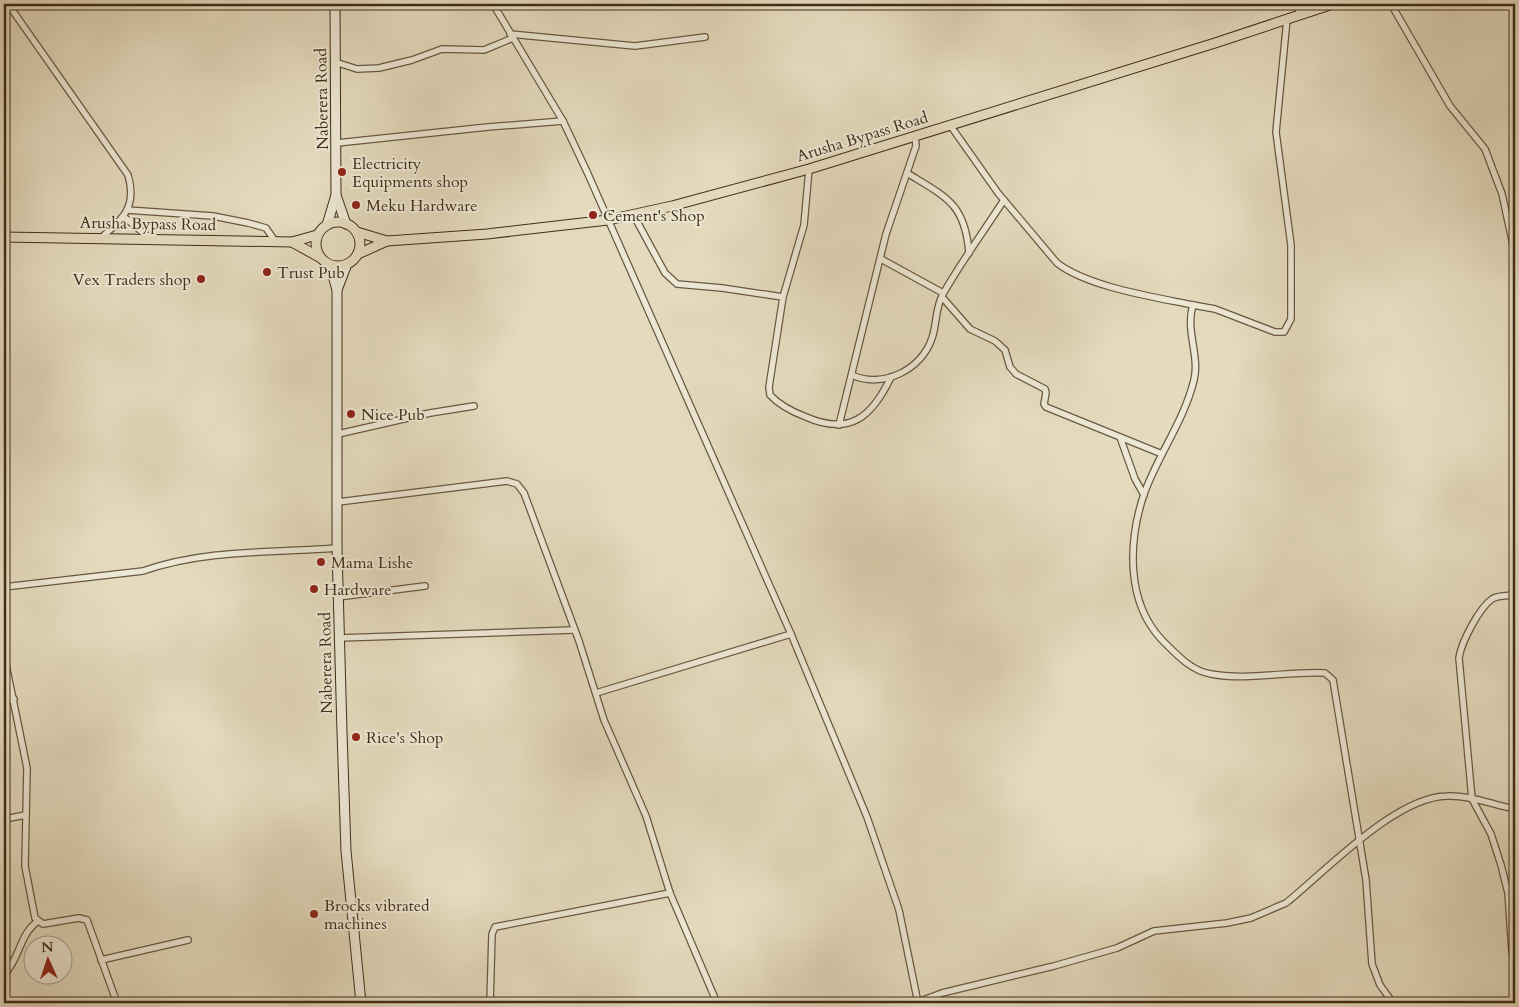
<svg xmlns="http://www.w3.org/2000/svg" width="1519" height="1007" font-family="Cardo,serif">
<rect width="100%" height="100%" fill="#e4dbbe"/>
<filter id="stains"><feTurbulence type="fractalNoise" baseFrequency=".004" numOctaves="4"/><feColorMatrix values="0 0 0 0 .2 0 0 0 0 .09 0 0 0 0 .02 0 0 0 .5 -.17"/></filter>
<radialGradient id="worn" r=".72"><stop offset=".6" stop-color="#630" stop-opacity="0"/><stop offset="1" stop-color="#630" stop-opacity=".3"/></radialGradient>
<g fill="none" stroke-linecap="round" stroke-linejoin="round">
<defs>
<g id="street">
<path d="M8 4 128 175C137 206 124 218 102 237"/>
<polyline points="493,4 563,121 588,174 791,634 867,817 899,910 918,1003"/>
<polyline points="1391,4 1450,106 1485,149 1502,194 1515,254"/>
<polyline points="1298,15 1301,4"/>
<path d="M1287 19 1276 132 1291 245V319L1284 332H1275L1215 309 1193 305C1185 330 1200 356 1194 380 1184 421 1158 455 1144 494 1128 542 1126 602 1162 640 1176 654 1191 671 1211 674 1248 681 1288 671 1325 673L1333 680 1366 880 1372 964 1380 985 1393 1003"/>
<polyline points="510,34 635,46 705,37"/>
<polyline points="335,62 357,69 379,68 412,60 442,49 484,50 513,38"/>
<path d="M950 125 998 193 1057 263C1088 287 1154 297 1193 305"/>
<polyline points="337,143 488,127 563,121"/>
<path d="M809 169 804 225 783 297 769 387 770 395C780 406 793 412 806 417 850 436 872 417 891 377"/>
<path d="M907 173C946 197 965 203 969 253"/>
<polyline points="127,210 213,216 248,223 266,228 275,241"/>
<polyline points="633,214 665,273 677,284 722,288 783,297"/>
<polyline points="124,217 151,239"/>
<polyline points="881,259 943,293"/>
<polyline points="942,297 970,329 995,341 1005,350 1010,367 1016,374 1045,389 1046,393 1044,404 1046,407 1162,454"/>
<path d="M852 375C882 389 922 370 932 338 937 324 935 308 943 294 961 262 984 231 1004 200"/>
<polyline points="839,425 886,234 916,146 915,136"/>
<polyline points="338,434 430,413 474,406"/>
<polyline points="1120,437 1135,479 1144,495"/>
<polyline points="338,502 507,481 517,484 524,493 579,641 604,720 646,816 670,893 717,1003"/>
<path d="M4 587 143 571C205 549 272 553 337 548"/>
<path d="M1515 595C1508 596 1498 595 1492 599 1479 608 1461 643 1459 658L1472 799 1491 834 1501 865 1508 893 1512 951 1515 964"/>
<polyline points="338,597 425,586"/>
<polyline points="339,638 573,630"/>
<polyline points="4,655 27,768 25,866 35,918 43,924 79,918 87,920 117,1003"/>
<polyline points="596,693 791,634"/>
<polyline points="4,701 14,699"/>
<polyline points="4,819 26,815"/>
<polyline points="101,960 188,940"/>
<path d="M4 975C20 959 19 935 37 922"/>
<polyline points="490,1003 492,934 495,927 670,893"/>
<path d="M915 1003 942 993 1054 966 1117 948 1154 931 1227 923 1251 918 1286 903C1326 871 1395 797 1447 796 1470 795 1493 805 1515 809"/>
</g>
<g id="secondary">
<polyline points="336,195 346,224"/>
<polyline points="327,225 336,195 335,4"/>
<polyline points="330,265 337,290 337,548 342,732 346,851 361,1003"/>
<polyline points="337,290 347,264"/>
</g>
<g id="primary">
<circle cx="338" cy="244" r="22"/>
<polyline points="357,232 387,241"/>
<polyline points="4,237 292,242 317,235"/>
<polyline points="292,242 319,257"/>
<polyline points="358,254 387,241 487,234 608,220 672,206 809,169 1215,43 1333,4"/>
</g>
</defs>
<use href="#street" stroke="#6a5842" stroke-width="8"/>
<use href="#secondary" stroke="#412d19" stroke-width="11"/>
<use href="#primary" stroke="#412d19" stroke-width="11"/>
<use href="#street" stroke="#ede8d5" stroke-width="5.5"/>
<use href="#secondary" stroke="#ede8d5" stroke-width="9"/>
<use href="#primary" stroke="#e4dbbe" stroke-width="9"/>
</g>
<g fill="#8f2418" stroke="#ede8d5" stroke-width="2">
<circle cx="342" cy="172" r="5"/>
<circle cx="356" cy="205" r="5"/>
<circle cx="593" cy="215" r="5"/>
<circle cx="267" cy="272" r="5"/>
<circle cx="201" cy="279" r="5"/>
<circle cx="351" cy="414" r="5"/>
<circle cx="321" cy="562" r="5"/>
<circle cx="314" cy="589" r="5"/>
<circle cx="356" cy="737" r="5"/>
<circle cx="314" cy="914" r="5"/>
</g>
<g text-anchor="middle" stroke-width="4" stroke-linejoin="round" paint-order="stroke">
<g font-size="16" fill="#412d19" stroke="#ede8d5">
<text transform="translate(321 99) rotate(-91)" y="6">Naberera Road</text>
<text transform="translate(862 136) rotate(-17)" y="6">Arusha Bypass Road</text>
<text transform="translate(148 223) rotate(1)" y="6">Arusha Bypass Road</text>
<text transform="translate(325 663) rotate(-91)" y="6">Naberera Road</text>
</g>
<g font-size="16" fill="#412d19" stroke="#ede8d5" text-anchor="start">
<text x="352" y="169">Electricity<tspan x="352" dy="18">Equipments shop</tspan></text>
<text x="366" y="211">Meku Hardware</text>
<text x="603" y="221">Cement's Shop</text>
<text x="277" y="278">Trust Pub</text>
<text x="191" y="285" text-anchor="end">Vex Traders shop</text>
<text x="361" y="420">Nice Pub</text>
<text x="331" y="568">Mama Lishe</text>
<text x="324" y="595">Hardware</text>
<text x="366" y="743">Rice's Shop</text>
<text x="324" y="911">Brocks vibrated<tspan x="324" dy="18">machines</tspan></text>
</g>
</g>
<rect width="1519" height="1007" fill="none" stroke="#e4dbbe" stroke-width="20"/>
<rect x="5" y="5" width="1509" height="997" fill="none" stroke="#412d19" stroke-width="2.5"/>
<rect x="10" y="10" width="1499" height="987" fill="none" stroke="#412d19"/>
<g transform="translate(48 960) rotate(357)"><circle r="24" fill="#ede8d5" stroke="#a89d8a"/>
<path d="M0-4L9 19L0 12L-9 19Z" fill="#8f2418"/>
<text y="-8" font-size="14" font-weight="bold" text-anchor="middle" fill="#412d19">N</text>
</g>
<rect width="100%" height="100%" filter="url(#stains)"/>
<rect width="100%" height="100%" fill="url(#worn)"/>
</svg>
